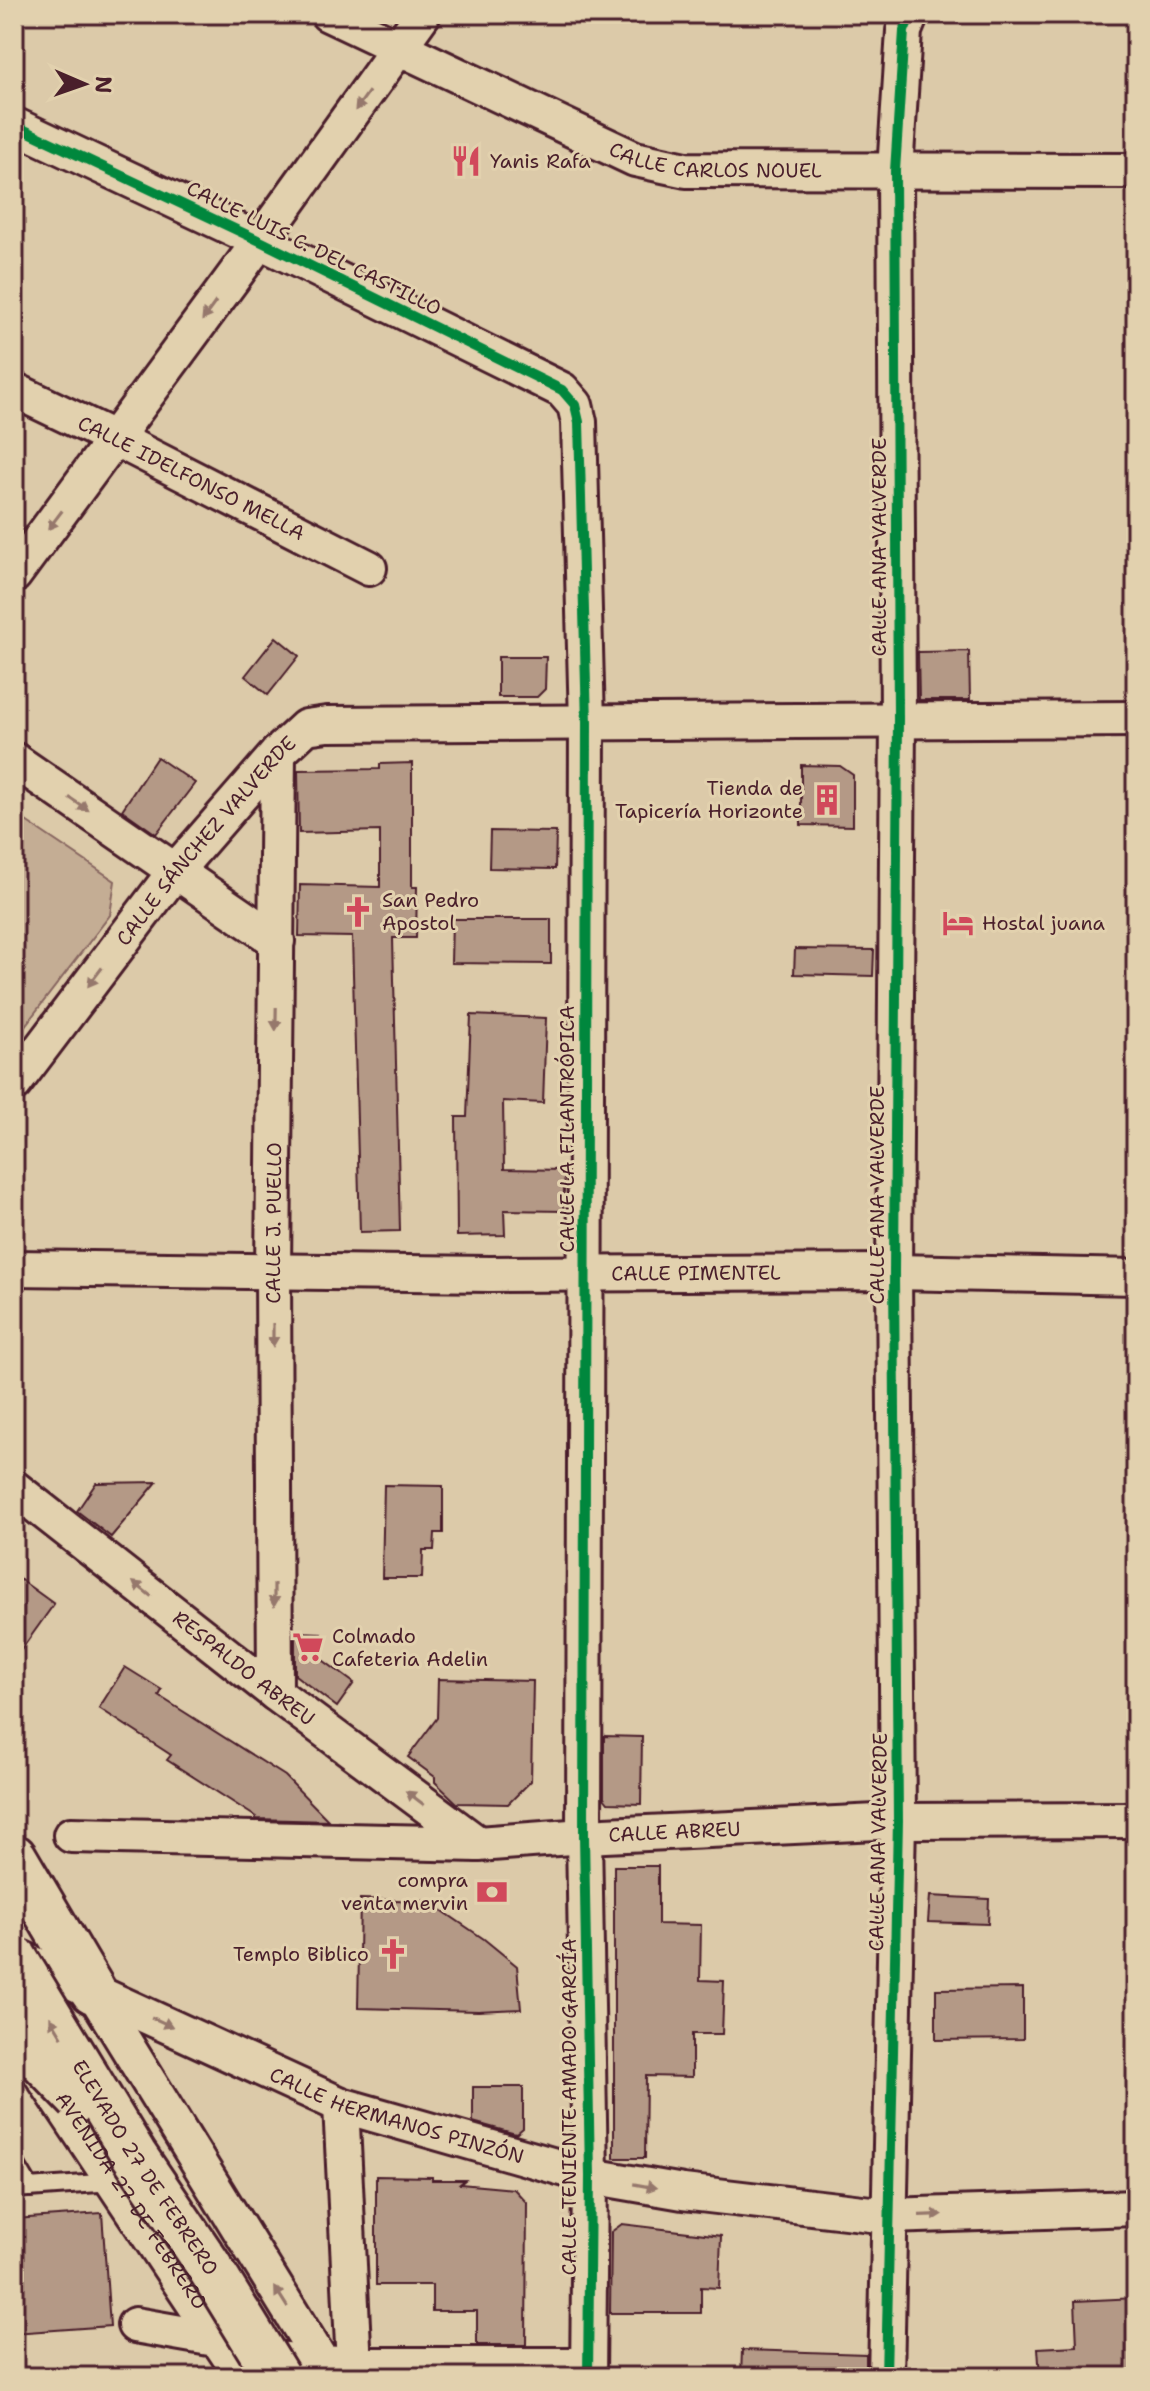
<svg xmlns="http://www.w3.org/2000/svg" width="1150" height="2391" font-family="'Shantell Sans',sans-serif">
<rect width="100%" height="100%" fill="#dccaa9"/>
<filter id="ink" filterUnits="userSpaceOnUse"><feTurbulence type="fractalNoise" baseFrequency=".0125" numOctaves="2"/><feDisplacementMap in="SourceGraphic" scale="16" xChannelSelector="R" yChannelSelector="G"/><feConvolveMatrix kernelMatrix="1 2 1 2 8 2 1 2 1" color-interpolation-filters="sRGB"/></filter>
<g filter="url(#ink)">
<polygon fill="#c4ad94" stroke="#876660" stroke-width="2" points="14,813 115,881 110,915 14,1040"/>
<g fill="#b49986" stroke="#4a1f2b" stroke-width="2">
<polygon points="276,637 299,656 268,695 245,676"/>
<polygon points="969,651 970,700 919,700 918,652"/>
<polygon points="498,657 546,657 545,689 537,697 498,697"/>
<polygon points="157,757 195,783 156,834 122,810"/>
<polygon points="412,763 412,887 417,887 416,938 393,938 400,1231 360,1232 352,937 299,936 300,885 380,887 380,831 299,833 298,770 380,769 380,764"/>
<polygon points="801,765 840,766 853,775 853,826 801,825"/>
<polygon points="490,831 556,832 555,869 489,868"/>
<polygon points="452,919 551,919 551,964 451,963"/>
<polygon points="795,949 874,950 873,976 794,974"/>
<polygon points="471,1015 546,1018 543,1103 503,1101 504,1169 565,1170 563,1211 504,1210 505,1235 457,1236 456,1117 467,1117"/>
<polygon points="157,1482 111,1537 77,1511 96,1483"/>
<polygon points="384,1485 443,1486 443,1533 435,1533 434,1550 423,1550 422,1578 382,1578"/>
<polygon points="14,1575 54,1604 14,1660"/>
<polygon points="295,1632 321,1633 320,1658 354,1683 337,1707 295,1675"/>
<polygon points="125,1667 162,1690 159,1696 285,1776 329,1821 255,1819 256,1817 167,1760 171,1755 99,1708"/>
<polygon points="438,1679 533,1681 531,1781 508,1804 457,1803 435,1782 435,1777 408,1757 437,1718"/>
<polygon points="604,1736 642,1737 641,1804 608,1803 604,1798"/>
<polygon points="614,1866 658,1866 658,1924 701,1925 700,1980 724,1981 722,2034 692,2034 692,2077 646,2076 645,2158 614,2158"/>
<polygon points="930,1896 989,1899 988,1924 928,1922"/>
<polygon points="360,1899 428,1901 484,1939 517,1966 521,2009 478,2011 358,2008"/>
<polygon points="1023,1988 1023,2039 936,2040 936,1989"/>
<polygon points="473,2087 523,2087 523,2128 516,2134 473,2122"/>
<polygon points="376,2176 432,2177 432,2180 465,2180 460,2184 514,2189 527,2203 526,2345 477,2345 477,2311 432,2311 432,2285 376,2285"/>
<polygon points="102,2213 110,2326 14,2333 14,2219"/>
<polygon points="622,2224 721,2236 719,2288 701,2287 701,2313 610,2313 611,2232"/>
<polygon points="1136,2298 1136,2377 1040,2377 1038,2348 1077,2346 1075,2301"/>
<polygon points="742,2350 866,2354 866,2377 741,2377"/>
</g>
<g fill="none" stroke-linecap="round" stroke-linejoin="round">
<defs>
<g id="service">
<polyline points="14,2161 30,2188"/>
<polyline points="14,2189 113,2182"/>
</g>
<g id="minor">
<path id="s1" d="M328 14 635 159 686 170 1136 171"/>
<polyline points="14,125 260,241 562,390 575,405 579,422 587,723 584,1836 590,2176 588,2377"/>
<path id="s2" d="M14 390 116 439 369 568"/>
<polyline points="14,575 260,241 423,14"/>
<polyline points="14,760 277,941"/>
<path id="s3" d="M14 1084 176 870 278 753 306 727 327 724 1136 719"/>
<path id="s4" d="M14 1268 490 1274 894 1272 1136 1277"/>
<path id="s5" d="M14 1488 275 1693 478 1844"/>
<path id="s6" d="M275 1693 273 1271 278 753"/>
<path id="s7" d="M71 1835 478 1844 584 1836 898 1821 1136 1820"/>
<path id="s8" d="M14 1955 341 2105 590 2176 683 2192 888 2216 1136 2208"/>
<polyline points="93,1991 322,2363"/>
<polyline points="341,2105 354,2365"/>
<polyline points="135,2325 227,2341 264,2358 307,2362 354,2365 588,2365"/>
<polyline points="886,2377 898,1821 894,1272 898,719 895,171 904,31 911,14"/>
</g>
<g id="primary">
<path id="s9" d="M44 2069 249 2377"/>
</g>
<polyline id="motorway" points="14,1857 93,1991"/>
</defs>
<use href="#service" stroke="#4a1f2b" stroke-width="22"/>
<use href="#minor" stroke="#4a1f2b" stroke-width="40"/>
<use href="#primary" stroke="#4a1f2b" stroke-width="50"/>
<use href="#motorway" stroke="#4a1f2b" stroke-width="50"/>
<use href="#service" stroke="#e2d1ae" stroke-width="16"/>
<use href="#minor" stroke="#e2d1ae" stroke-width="34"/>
<use href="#primary" stroke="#e2d1ae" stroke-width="44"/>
<use href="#motorway" stroke="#e2d1ae" stroke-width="44"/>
<defs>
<g id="motorway-bridge">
<path id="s10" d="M14 1957 134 2155 207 2263 277 2377"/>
<polyline points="14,2032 79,2099"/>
</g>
</defs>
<use href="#motorway-bridge" stroke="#4a1f2b" stroke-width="50" stroke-linecap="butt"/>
<use href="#motorway-bridge" stroke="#e2d1ae" stroke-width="44"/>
<defs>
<g id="cycleway">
<polyline points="14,125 260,241 562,390 575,405 579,422 587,723 584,1836 590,2176 588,2377"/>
<polyline points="886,2377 898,1821 894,1272 898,719 895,171 904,31 911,14"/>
</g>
</defs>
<use href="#cycleway" stroke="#e2d1ae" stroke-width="15"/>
<use href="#cycleway" stroke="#00873e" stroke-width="10"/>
</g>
<defs><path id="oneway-solid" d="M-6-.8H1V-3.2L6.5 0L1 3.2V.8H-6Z" transform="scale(2)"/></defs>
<g fill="#96786c">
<use href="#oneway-solid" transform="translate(362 101) rotate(126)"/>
<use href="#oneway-solid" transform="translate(209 311) rotate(126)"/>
<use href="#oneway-solid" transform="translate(55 520) rotate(127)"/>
<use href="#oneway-solid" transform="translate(79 804) rotate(34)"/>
<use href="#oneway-solid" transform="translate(95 977) rotate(127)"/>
<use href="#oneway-solid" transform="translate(276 1019) rotate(91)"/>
<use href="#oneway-solid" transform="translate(273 1335) rotate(90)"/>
<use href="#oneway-solid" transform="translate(142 1589) rotate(-142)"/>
<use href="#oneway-solid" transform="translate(274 1595) rotate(90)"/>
<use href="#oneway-solid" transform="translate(415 1798) rotate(-143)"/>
<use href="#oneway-solid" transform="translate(162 2022) rotate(25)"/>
<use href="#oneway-solid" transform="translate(56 2027) rotate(-121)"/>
<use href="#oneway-solid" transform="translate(645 2186) rotate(10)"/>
<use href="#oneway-solid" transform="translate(931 2215) rotate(-2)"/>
<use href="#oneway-solid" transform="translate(281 2297) rotate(-122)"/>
</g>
</g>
<defs>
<symbol id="restaurant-bare" viewBox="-9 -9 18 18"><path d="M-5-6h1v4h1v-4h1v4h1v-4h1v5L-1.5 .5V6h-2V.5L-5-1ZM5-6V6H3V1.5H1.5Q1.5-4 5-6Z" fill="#d1495b" stroke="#e2d1ae" stroke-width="2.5" paint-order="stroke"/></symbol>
<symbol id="building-bare" viewBox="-9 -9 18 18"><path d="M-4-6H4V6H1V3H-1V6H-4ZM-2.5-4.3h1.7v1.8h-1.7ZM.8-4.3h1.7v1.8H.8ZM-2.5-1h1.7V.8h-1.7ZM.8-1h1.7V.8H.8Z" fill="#d1495b" stroke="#e2d1ae" stroke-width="2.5" paint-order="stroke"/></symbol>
<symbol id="church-bare" viewBox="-9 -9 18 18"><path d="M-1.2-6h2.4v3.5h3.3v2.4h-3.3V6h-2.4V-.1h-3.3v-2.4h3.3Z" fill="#d1495b" stroke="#e2d1ae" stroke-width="2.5" paint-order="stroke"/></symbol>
<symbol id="hotel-bare" viewBox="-9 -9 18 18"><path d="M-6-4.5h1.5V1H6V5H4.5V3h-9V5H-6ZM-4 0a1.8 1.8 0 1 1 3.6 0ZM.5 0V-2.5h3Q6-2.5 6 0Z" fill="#d1495b" stroke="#e2d1ae" stroke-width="2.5" paint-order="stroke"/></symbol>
<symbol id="supermarket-bare" viewBox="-9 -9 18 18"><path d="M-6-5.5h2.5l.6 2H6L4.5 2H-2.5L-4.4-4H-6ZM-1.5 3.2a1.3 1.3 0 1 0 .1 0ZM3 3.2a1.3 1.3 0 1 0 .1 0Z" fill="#d1495b" stroke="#e2d1ae" stroke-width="2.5" paint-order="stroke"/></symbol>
<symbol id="bank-bare" viewBox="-9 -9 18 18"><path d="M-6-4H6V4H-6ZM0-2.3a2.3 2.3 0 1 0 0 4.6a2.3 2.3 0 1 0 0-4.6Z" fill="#d1495b" stroke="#e2d1ae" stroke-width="2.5" paint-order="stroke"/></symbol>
</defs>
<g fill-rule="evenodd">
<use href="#restaurant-bare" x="444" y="139" width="44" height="44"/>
<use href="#building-bare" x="805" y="778" width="44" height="44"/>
<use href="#church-bare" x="336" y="890" width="44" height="44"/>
<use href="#hotel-bare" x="936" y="901" width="44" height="44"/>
<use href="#supermarket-bare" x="286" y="1625" width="44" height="44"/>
<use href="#bank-bare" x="470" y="1870" width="44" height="44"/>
<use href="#church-bare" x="371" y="1932" width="44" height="44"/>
</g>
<g text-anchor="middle" stroke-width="6" stroke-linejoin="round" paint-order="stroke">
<g font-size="20" fill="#4a1f2b" stroke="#e2d1ae">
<text dy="7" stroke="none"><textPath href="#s1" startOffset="420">CALLE CARLOS NOUEL</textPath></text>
<text transform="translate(314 248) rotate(26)" y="7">CALLE LUIS C. DEL CASTILLO</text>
<text dy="7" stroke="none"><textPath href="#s2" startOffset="198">CALLE IDELFONSO MELLA</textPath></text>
<text transform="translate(879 547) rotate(-90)" y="7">CALLE ANA VALVERDE</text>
<text dy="7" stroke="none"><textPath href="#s3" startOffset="310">CALLE SÁNCHEZ VALVERDE</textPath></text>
<text transform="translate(567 1129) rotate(-90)" y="7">CALLE LA FILANTRÓPICA</text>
<text transform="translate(877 1195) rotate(-90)" y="7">CALLE ANA VALVERDE</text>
<text dy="7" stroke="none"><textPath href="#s6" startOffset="470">CALLE J. PUELLO</textPath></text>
<text dy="7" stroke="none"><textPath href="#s4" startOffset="682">CALLE PIMENTEL</textPath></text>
<text dy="7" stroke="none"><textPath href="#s5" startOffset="292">RESPALDO ABREU</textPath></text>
<text dy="7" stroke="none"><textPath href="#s7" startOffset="604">CALLE ABREU</textPath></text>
<text transform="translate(878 1842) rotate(-89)" y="7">CALLE ANA VALVERDE</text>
<text transform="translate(569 2107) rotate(-90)" y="7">CALLE TENIENTE AMADO GARCÍA</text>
<text dy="7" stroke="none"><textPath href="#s8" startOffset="416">CALLE HERMANOS PINZÓN</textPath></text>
<text dy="7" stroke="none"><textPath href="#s10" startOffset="248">ELEVADO 27 DE FEBRERO</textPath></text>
<text dy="7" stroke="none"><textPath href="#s9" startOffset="158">AVENIDA 27 DE FEBRERO</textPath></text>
</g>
<g font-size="20" fill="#4a1f2b" stroke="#e2d1ae" text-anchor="start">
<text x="490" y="168">Yanis Rafa</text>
<text x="803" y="795" text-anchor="end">Tienda de<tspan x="803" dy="23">Tapicería Horizonte</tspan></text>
<text x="382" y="907">San Pedro<tspan x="382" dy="23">Apostol</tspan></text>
<text x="982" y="930">Hostal juana</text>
<text x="332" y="1643">Colmado<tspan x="332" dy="23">Cafeteria Adelin</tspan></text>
<text x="468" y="1887" text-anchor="end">compra<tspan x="468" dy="23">venta mervin</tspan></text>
<text x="369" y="1961" text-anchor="end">Templo Biblico</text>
</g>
</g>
<rect width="1150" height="2391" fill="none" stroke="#e2d1ae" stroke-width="48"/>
<rect x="24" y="24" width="1102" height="2343" fill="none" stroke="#4a1f2b" stroke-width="3" filter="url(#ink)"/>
<g transform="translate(84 84) rotate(92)" stroke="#e2d1ae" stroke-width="6" paint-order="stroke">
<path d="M0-6L14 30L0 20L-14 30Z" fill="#4a1f2b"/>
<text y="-12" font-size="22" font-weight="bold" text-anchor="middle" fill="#4a1f2b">N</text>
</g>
</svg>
